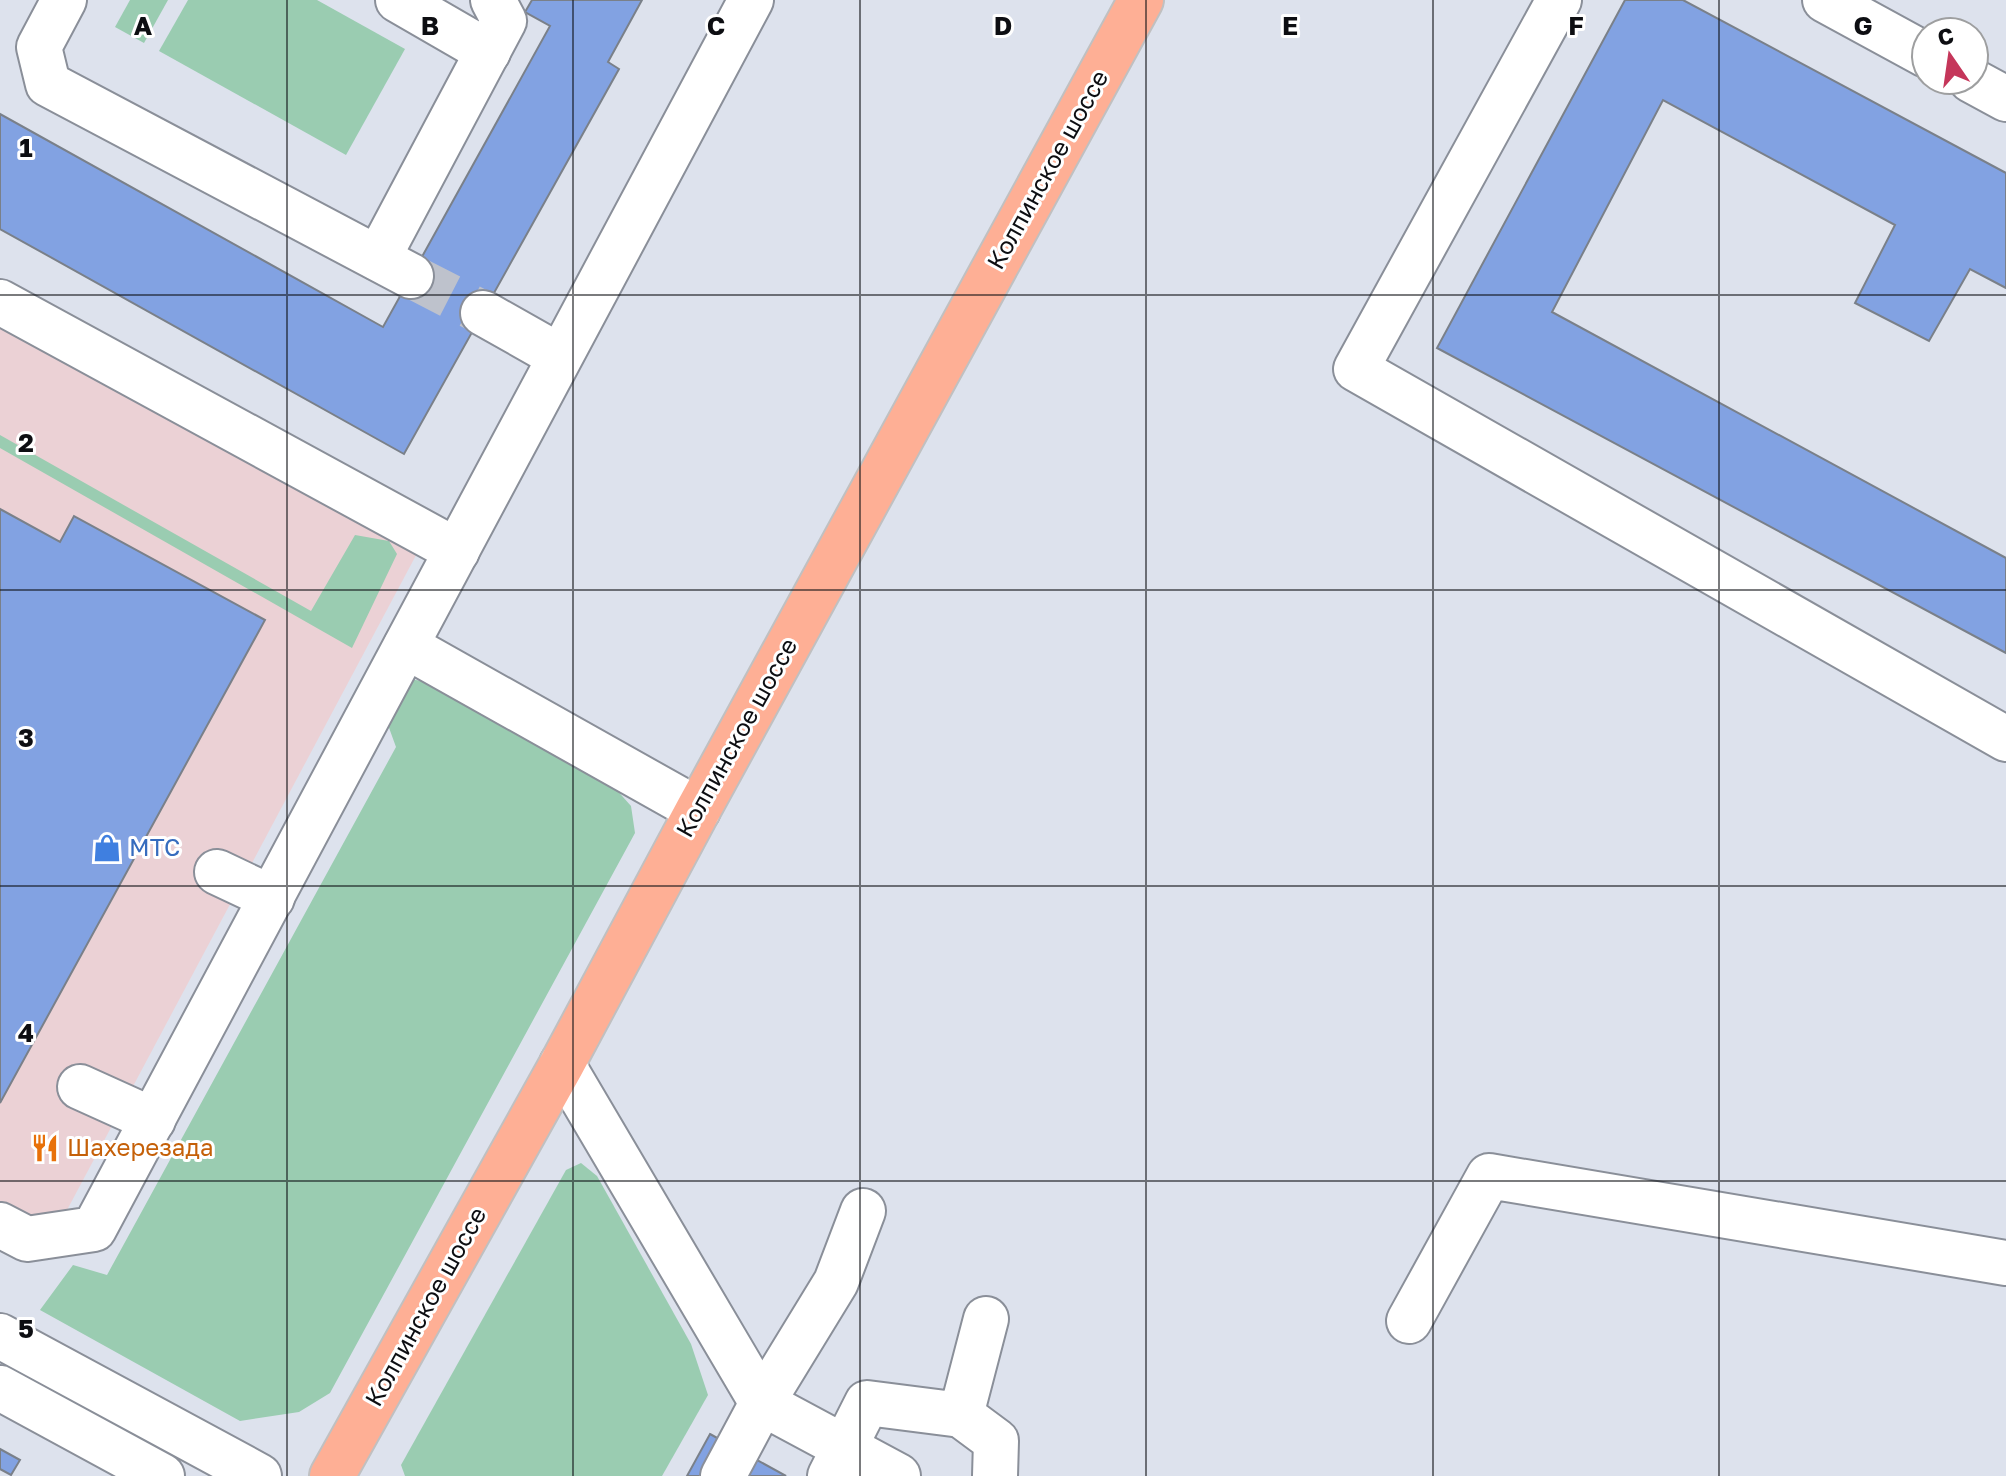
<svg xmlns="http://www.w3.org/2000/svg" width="2006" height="1476" font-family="'Golos Text',sans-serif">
<rect width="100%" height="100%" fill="#dde2ed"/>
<polygon fill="#ebd1d5" points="0,278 438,514 42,1257 0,1236"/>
<g fill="#9accb1">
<polygon points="130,0 168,0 144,43 115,27"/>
<polygon points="188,0 317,0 405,49 346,155 159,51"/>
<polygon points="0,435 311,611 355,535 389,541 397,554 352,648 0,448"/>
<polygon points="409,679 422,681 615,788 631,806 635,833 330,1393 299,1412 240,1421 40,1310 73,1265 107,1275 396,747 384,714"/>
<polygon points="581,1163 597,1176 691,1344 708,1395 662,1476 405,1476 401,1465 566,1170"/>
</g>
<g fill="#82a2e2" stroke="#7a8089" stroke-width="2">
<polygon points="532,0 642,0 608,62 619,69 404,454 0,229 0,114 383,327 550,26 525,12"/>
<polygon points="1625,0 1683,0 2006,173 2006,288 1970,269 1929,341 1855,303 1895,225 1663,100 1552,312 2006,558 2006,653 1437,348"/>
<polygon points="0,509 60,542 74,516 265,620 0,1103"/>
<polygon points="710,1434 786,1476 687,1476"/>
<polygon points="0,1449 20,1460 11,1475 0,1469"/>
</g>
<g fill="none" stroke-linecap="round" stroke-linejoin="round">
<polyline stroke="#bec2cc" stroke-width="44" stroke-dasharray="44 22" stroke-linecap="butt" points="411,276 483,313"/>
<defs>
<g id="minor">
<polyline points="64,0 39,47 48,84 411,276"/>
<polyline points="398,0 488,52"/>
<polyline points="1559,0 1356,369 2006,739"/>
<polyline points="1825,0 1926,55"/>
<polyline points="1971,80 2006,99"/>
<polyline points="378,258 504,21 493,0"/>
<polyline points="0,302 457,551"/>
<polyline points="483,313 559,356"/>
<polyline points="406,646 698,810"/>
<polyline points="217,872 272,898"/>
<polyline points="562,1064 762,1403 898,1476"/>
<polyline points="80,1087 153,1120"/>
<polyline points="0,1225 27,1239 94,1229 751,0"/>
<polyline points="1409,1321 1489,1176 2006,1263"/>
<polyline points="0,1336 259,1476"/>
<polyline points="0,1388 162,1476"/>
<polyline points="961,1415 996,1441 995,1476"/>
<polyline points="723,1476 762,1403 836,1282 863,1211"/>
<polyline points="830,1476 867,1403 961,1415 986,1319"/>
</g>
<polyline id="major" points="332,1476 562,1064 698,810 1141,0"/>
</defs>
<use href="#minor" stroke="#8a8f99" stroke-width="48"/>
<use href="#major" stroke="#c0c0c1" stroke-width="48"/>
<use href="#minor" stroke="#fff" stroke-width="44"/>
<use href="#major" stroke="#feaf95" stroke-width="44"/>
</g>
<path fill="none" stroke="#0d0e12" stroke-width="2" stroke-opacity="0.55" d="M287 0V1476M573 0V1476M860 0V1476M1146 0V1476M1433 0V1476M1719 0V1476M0 295H2006M0 590H2006M0 886H2006M0 1181H2006"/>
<defs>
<symbol id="shop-bare" viewBox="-9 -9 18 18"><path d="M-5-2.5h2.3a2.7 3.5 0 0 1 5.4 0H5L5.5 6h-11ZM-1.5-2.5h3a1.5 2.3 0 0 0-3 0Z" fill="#3f7fe0" stroke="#fff" stroke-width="2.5" paint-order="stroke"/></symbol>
<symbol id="restaurant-bare" viewBox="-9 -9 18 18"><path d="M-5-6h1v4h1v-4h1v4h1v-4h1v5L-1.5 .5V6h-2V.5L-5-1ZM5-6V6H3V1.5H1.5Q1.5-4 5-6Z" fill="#e8710a" stroke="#fff" stroke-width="2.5" paint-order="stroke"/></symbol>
</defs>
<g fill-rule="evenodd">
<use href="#shop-bare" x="87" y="828" width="40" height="40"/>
<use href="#restaurant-bare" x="25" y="1128" width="40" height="40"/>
</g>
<g text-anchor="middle" stroke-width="6" stroke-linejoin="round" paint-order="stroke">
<g font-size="24" fill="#0d0e12" stroke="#fff">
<text transform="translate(1048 170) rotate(-61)" y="8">Колпинское шоссе</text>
<text transform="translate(737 738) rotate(-61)" y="8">Колпинское шоссе</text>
<text transform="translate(426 1307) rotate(-61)" y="8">Колпинское шоссе</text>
</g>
<g font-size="24" fill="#366cbe" stroke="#fff" text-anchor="start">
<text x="129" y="856">МТС</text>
</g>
<g font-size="24" fill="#c56008" stroke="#fff" text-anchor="start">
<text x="67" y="1156">Шахерезада</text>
</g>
</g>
<g font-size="26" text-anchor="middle" font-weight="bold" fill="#0d0e12" stroke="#fff" stroke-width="6" stroke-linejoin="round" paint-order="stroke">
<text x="143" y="35">A</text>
<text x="430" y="35">B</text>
<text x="716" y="35">C</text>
<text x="1003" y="35">D</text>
<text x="1290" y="35">E</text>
<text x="1576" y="35">F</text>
<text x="1863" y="35">G</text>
<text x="26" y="157">1</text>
<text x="26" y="452">2</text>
<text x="26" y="747">3</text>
<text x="26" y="1042">4</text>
<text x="26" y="1338">5</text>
</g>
<g transform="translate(1950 56) rotate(347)"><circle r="38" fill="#ffffff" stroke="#9e9fa0" stroke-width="2"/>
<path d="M0-6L14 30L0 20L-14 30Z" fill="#c5365a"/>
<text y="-12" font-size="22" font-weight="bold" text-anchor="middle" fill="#0d0e12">С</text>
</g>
</svg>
